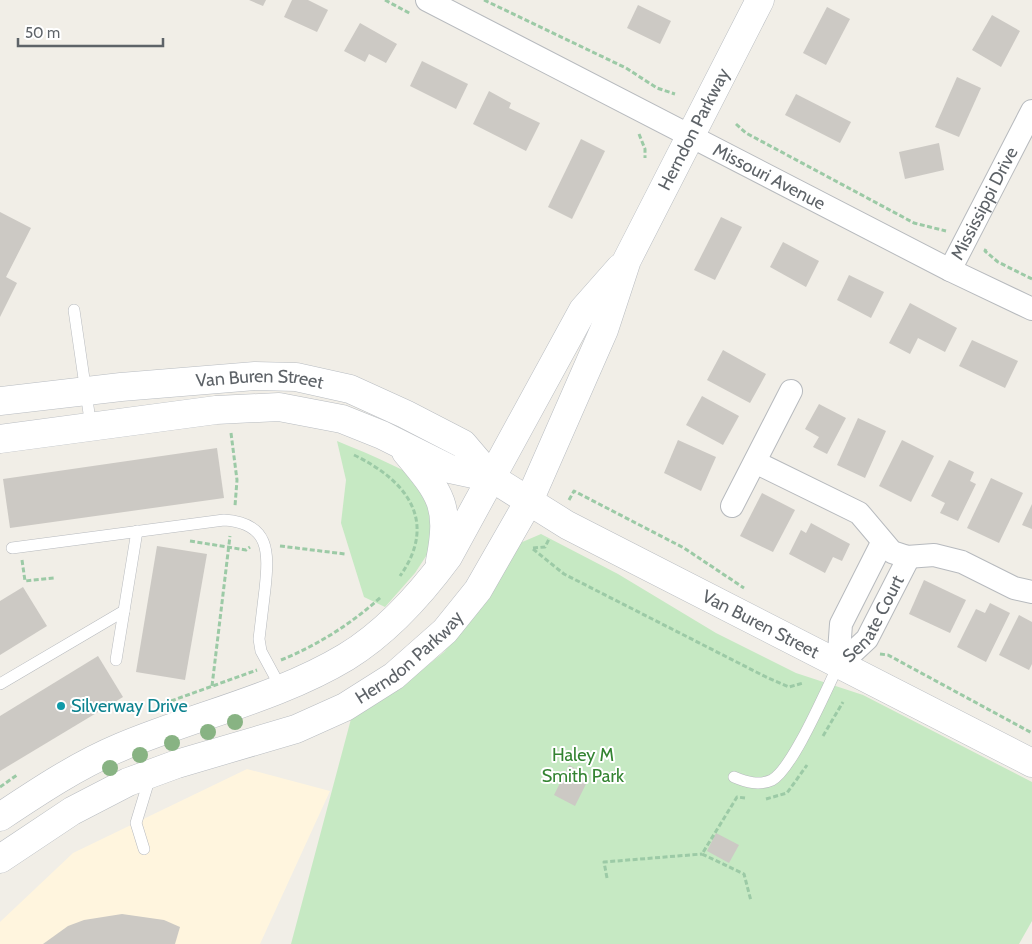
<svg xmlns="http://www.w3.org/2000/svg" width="1032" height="944" font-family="Cabin,sans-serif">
<rect width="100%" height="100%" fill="#f1eee7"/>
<polygon fill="#fff5de" points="247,769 330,791 260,944 0,944 0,922 73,853"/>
<g fill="#c6e9c3">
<path d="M337 441C374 456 409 471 443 493L434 544 415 573 385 607 364 597 341 523 346 480Z"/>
<polygon points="541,534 618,574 716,633 796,673 863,695 1032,782 1032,921 1019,944 291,944 351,719 407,682 444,652 481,607 520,543"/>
</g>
<g fill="#ccc9c4">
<polygon points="249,0 266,0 263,6"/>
<polygon points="292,0 308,0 328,10 317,32 284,17"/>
<polygon points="638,5 671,21 660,44 627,28"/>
<polygon points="827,7 850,19 826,65 803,53"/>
<polygon points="992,15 1020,31 1001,67 972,50"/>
<polygon points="360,23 397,44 386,63 369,54 365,62 344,51"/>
<polygon points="422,61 468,84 456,109 410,86"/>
<polygon points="957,77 981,88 959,137 935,127"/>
<polygon points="489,91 511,103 509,108 540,123 526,151 473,124"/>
<polygon points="796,94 851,122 840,143 785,115"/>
<polygon points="581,139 605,151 572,219 548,207"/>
<polygon points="939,143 944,170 905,179 899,152"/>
<polygon points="0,212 31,228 6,277 17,283 0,317"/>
<polygon points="721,217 742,227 715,280 694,270"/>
<polygon points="783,242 819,261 806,287 770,267"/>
<polygon points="849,275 884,292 871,318 837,300"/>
<polygon points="910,303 957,328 945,352 918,338 910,354 889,343"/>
<polygon points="972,340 1018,361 1005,388 959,366"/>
<polygon points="723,350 766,374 750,403 707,380"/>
<polygon points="702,396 739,416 723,445 686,425"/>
<polygon points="819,404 846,418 827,454 813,447 819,437 805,429"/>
<polygon points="858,418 886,431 865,478 837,465"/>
<polygon points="678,440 716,457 701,491 664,473"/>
<polygon points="902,440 934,456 911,502 879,486"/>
<polygon points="217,448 224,498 10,528 3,479"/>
<polygon points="949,460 974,472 970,481 976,484 958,521 940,513 945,503 931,496"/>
<polygon points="991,478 1023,493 999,543 967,528"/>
<polygon points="762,493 795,510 773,552 740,536"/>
<polygon points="1032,504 1032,529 1022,525"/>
<polygon points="811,523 850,544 842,561 833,557 825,573 789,554 801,530 806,533"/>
<polygon points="157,546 207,554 185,680 136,672"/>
<polygon points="924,580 966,600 950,633 909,614"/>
<polygon points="23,587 47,626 0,655 0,601"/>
<polygon points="990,603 1010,613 986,662 957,647 976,609 985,613"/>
<polygon points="1019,615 1032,622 1032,664 1029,670 999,655"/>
<polygon points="98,656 123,697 0,771 0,716"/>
<polygon points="569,765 590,776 575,806 554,795"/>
<polygon points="716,833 739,845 729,863 707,851"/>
<polygon points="122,914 164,920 180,927 175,944 43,944 68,926 84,920"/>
</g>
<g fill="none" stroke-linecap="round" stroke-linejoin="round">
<defs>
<g id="lane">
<polyline points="74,310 91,427"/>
<path d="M12 548 224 520C270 523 269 552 265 589 263 606 261 622 259 639L261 651 281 688"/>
<polyline points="116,660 137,531"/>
<polyline points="0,684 124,611"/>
<path d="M734 777C746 782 759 786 772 780 793 768 826 690 838 666"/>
<polyline points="144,849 136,823 150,777"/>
</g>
<g id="street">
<path id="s1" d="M427 0 950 270 1032 309"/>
<path id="s2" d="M950 270 1032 111"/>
<polyline points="755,462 859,513 892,552 907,557 934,555 962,562 1014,588 1032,592"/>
<polyline points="732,506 791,391"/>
<polyline points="838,666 841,624 882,543"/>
<path id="s3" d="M838 666 867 639 909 557"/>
</g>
<g id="secondary">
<path id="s4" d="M0 401 121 387 255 376 296 377 350 389 405 414 463 444 492 478 567 525 1032 763"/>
<polyline points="0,439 216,410 279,407 342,419 382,435 450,469 492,478"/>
<path d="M406 452C441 494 451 505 440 561"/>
<path d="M0 817C39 791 78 765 121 747 194 716 278 698 346 657 387 632 420 595 448 557L583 310 620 268"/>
<path id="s5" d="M0 859 72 811 128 782 177 764 296 729 345 707 394 676 445 631 478 590 529 501 604 330 627 260 760 0"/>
</g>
</defs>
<use href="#lane" stroke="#b7babe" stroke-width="12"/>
<use href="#street" stroke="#b7babe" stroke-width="24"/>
<use href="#secondary" stroke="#b8bcc1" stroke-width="29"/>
<g stroke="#9ccaa6" stroke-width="3" stroke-dasharray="5 2.5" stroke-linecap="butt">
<polyline points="385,0 411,14"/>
<polyline points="484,0 626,68 657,88 675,94"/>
<polyline points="736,124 746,133 914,223 946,231"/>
<polyline points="639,134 645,149 645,158"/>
<polyline points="986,249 985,251 998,262 1032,279"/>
<polyline points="231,433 237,480 235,506"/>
<path d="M354 455C406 480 439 521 400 576"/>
<polyline points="569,500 574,491 684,548 744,588"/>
<polyline points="190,541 246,550 250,547"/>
<polyline points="280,546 345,554"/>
<polyline points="533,548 545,547 549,539"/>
<polyline points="533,549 564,574 768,678 789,687 803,683"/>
<polyline points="22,560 25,581 54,578"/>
<polyline points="880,654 888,655 1032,733"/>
<path d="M281 660C318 645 351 624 381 597"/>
<polyline points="212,686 230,536"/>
<polyline points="171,701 257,670"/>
<polyline points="823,736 843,702"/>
<polyline points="0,787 17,775"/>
<polyline points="745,798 737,797 702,854 744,874 751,901"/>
<polyline points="766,799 787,793 807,765"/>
<polyline points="607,878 604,862 702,854"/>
</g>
<use href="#lane" stroke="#fff" stroke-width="11"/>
<use href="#street" stroke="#fff" stroke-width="22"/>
<use href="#secondary" stroke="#fff" stroke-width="28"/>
</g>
<g fill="#88b383">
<circle cx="235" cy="722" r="8"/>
<circle cx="208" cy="732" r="8"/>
<circle cx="172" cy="743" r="8"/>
<circle cx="140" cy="755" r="8"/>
<circle cx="110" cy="768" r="8"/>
</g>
<circle fill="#0f9aa8" stroke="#fff" stroke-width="2" cx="61" cy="706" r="5"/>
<g text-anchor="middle" stroke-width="4" stroke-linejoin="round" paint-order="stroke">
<g font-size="18" fill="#5e6368" stroke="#fff">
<text dy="6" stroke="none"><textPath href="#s5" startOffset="1068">Herndon Parkway</textPath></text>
<text dy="6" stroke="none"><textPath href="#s1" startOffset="385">Missouri Avenue</textPath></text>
<text dy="6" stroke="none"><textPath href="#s2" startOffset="75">Mississippi Drive</textPath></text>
<text dy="6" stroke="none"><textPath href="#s4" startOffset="261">Van Buren Street</textPath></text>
<text dy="6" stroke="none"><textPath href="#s3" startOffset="60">Senate Court</textPath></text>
<text dy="6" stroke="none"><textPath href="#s4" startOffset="829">Van Buren Street</textPath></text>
<text dy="6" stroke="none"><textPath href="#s5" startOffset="461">Herndon Parkway</textPath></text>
</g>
<g font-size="18" fill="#0d838f" stroke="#fff" text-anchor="start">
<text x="71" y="712">Silverway Drive</text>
</g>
<g font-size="18" fill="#338331" stroke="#fff">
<text x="583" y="761">Haley M<tspan x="583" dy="21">Smith Park</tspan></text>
</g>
</g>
<path d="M18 38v8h145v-8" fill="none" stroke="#5e6368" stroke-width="2.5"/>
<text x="25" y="38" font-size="15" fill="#5e6368" stroke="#ffffff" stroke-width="4" paint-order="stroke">50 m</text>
</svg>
